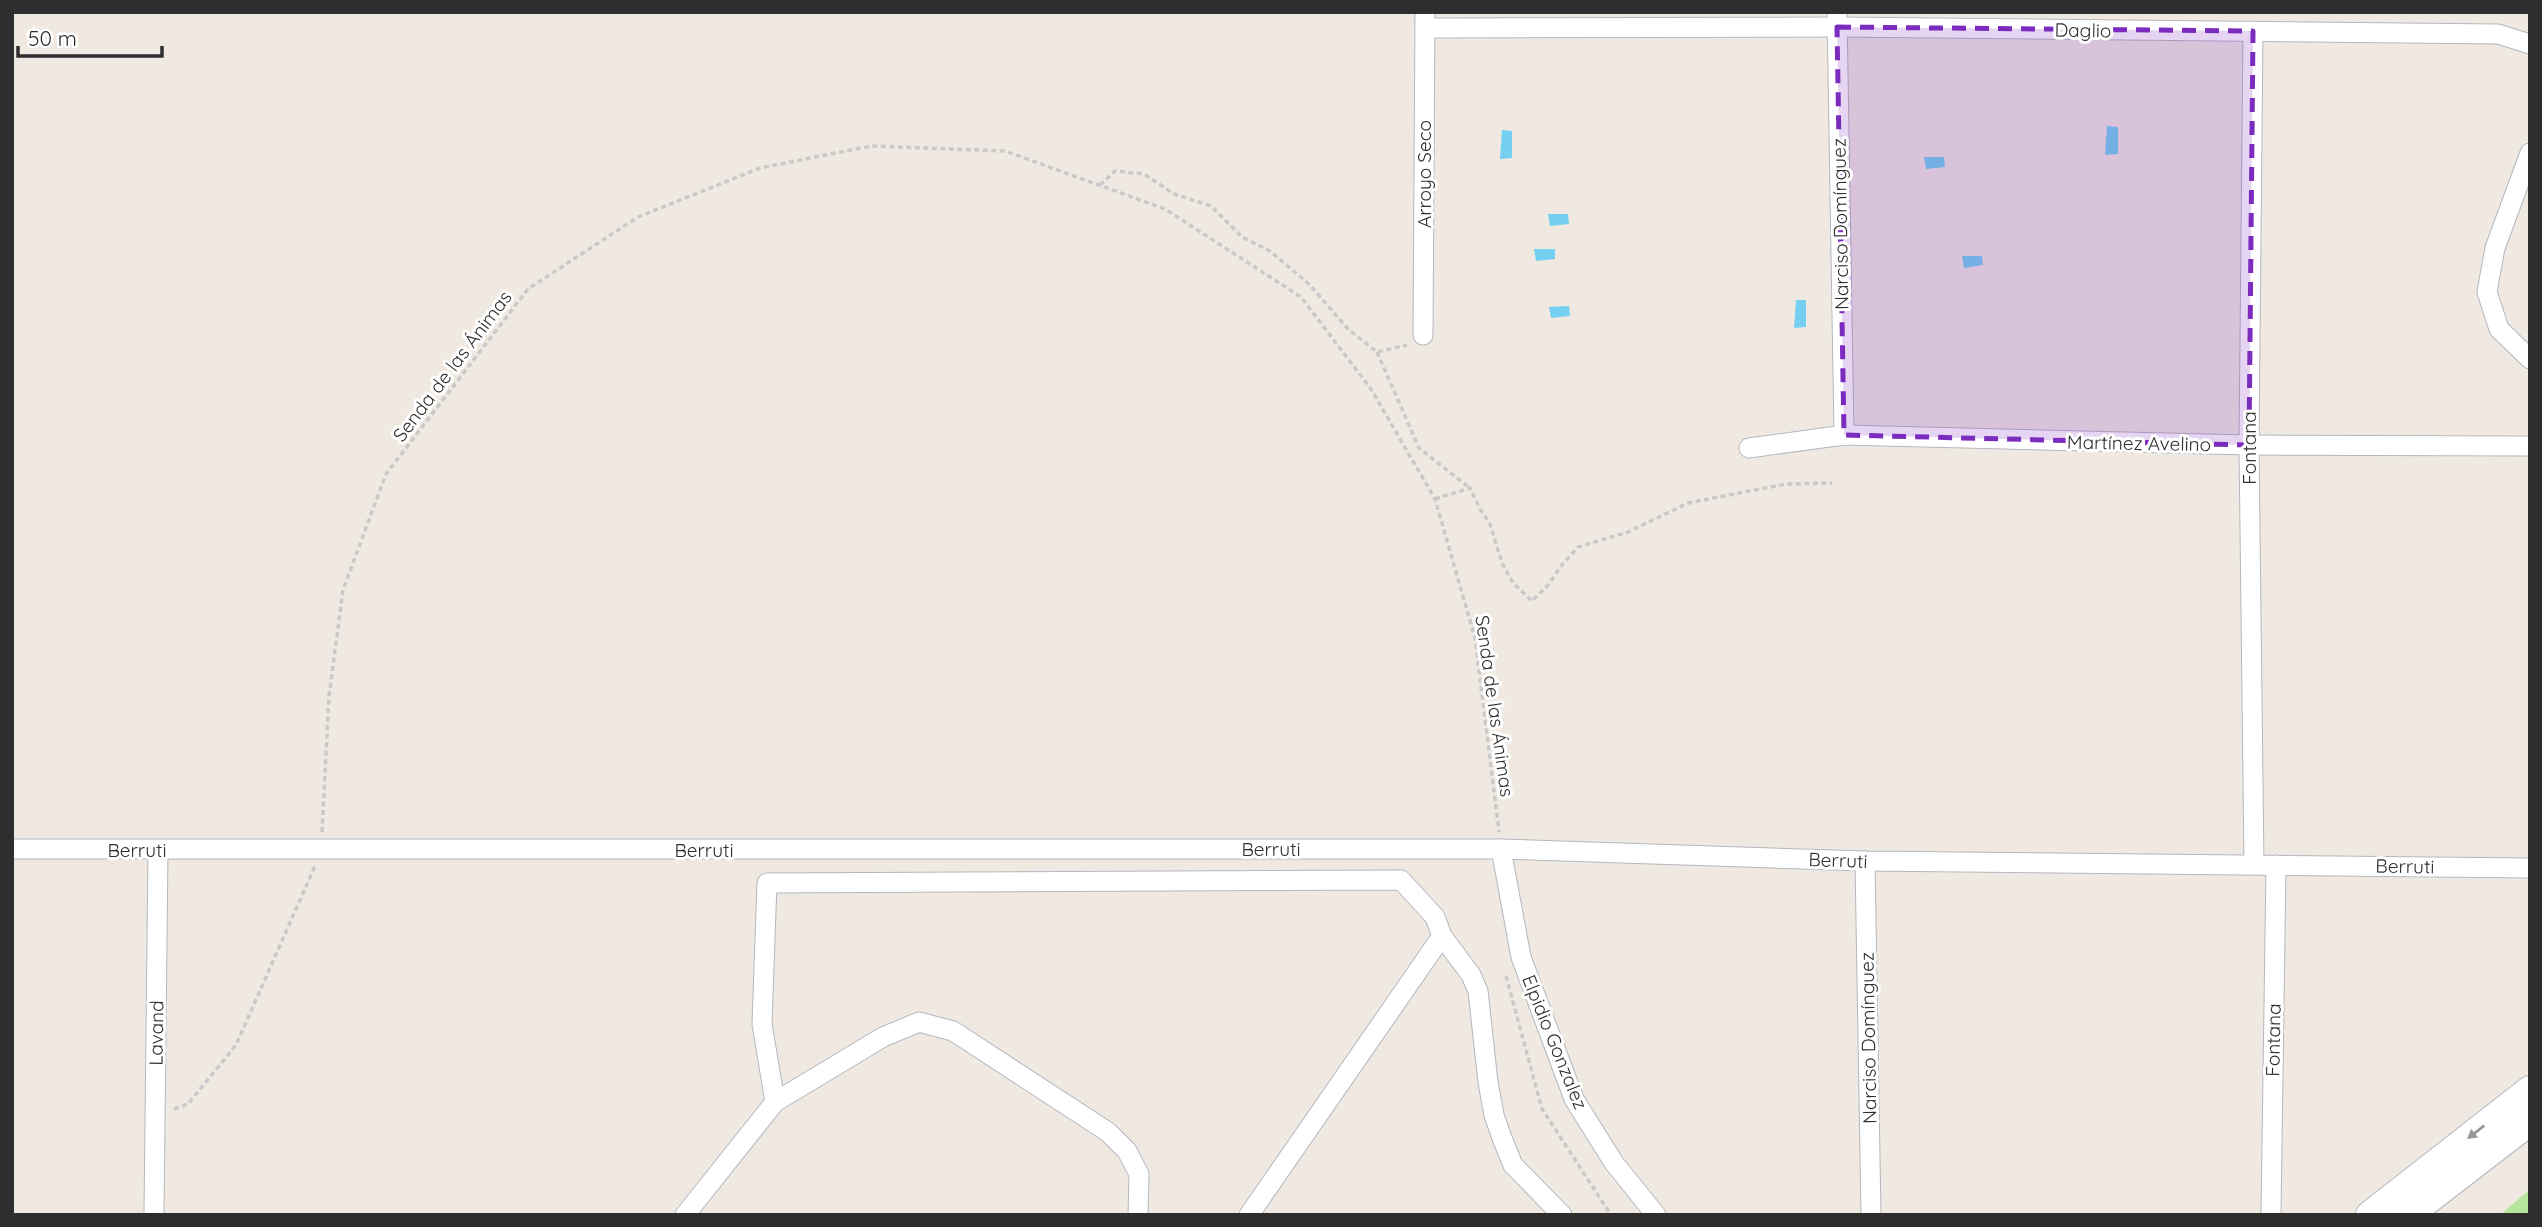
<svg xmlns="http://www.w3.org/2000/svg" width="2542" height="1227" font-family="Quicksand,sans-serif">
<rect width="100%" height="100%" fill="#efe9e1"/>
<polygon fill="#b6e59e" points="2530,1189 2530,1215 2500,1215"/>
<g fill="#75cff0">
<polygon points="2107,126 2118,127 2118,154 2105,155"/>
<polygon points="1502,130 1512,131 1512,158 1500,159"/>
<polygon points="1924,157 1944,157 1945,167 1926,169"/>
<polygon points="1548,214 1568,214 1569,224 1550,226"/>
<polygon points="1534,249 1555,249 1555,259 1536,261"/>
<polygon points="1962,256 1982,256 1983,265 1964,268"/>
<polygon points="1796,300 1806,300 1806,327 1794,328"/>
<polygon points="1569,306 1570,316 1551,318 1549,307"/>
</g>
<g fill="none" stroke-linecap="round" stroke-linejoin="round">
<defs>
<g id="street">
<polyline points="1837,12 1844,435"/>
<polyline points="1425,28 1837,27 2498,34 2530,44"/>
<polyline points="2253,31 2249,445 2254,865"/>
<polyline points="2530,153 2495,248 2487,292 2499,329 2530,359"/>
<polyline points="1423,335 1425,12"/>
<polyline points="1749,448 1844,435 2249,445 2530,446"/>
<polyline points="12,849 1501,849 1865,861 2530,868"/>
<polyline points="1501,849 1521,957 1574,1099 1614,1163 1656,1215"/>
<polyline points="1865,861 1871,1215"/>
<polyline points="1442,936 1471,975 1478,991 1488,1082 1494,1115 1502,1138 1513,1165 1562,1215"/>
<polyline points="775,1102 762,1024 767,883 1401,880 1435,917 1442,936 1249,1215"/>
<polyline points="154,1215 158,850"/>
<polyline points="685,1215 775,1102 883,1037 919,1022 953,1031 1108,1132 1127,1151 1139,1174 1138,1215"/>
<polyline points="2271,1215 2276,865"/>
</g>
<g id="secondary">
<polyline points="2370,1215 2530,1090"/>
<polyline points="2408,1215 2530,1121"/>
</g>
</defs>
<use href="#street" stroke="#b4b7c1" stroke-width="21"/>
<use href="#secondary" stroke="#b4b7c1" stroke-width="30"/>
<g stroke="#c9c9c9" stroke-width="3.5" stroke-dasharray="5 3.5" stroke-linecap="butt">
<polyline points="1100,185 1115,171 1144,174 1174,194 1211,206 1242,237 1270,251 1310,285 1348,329 1377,352 1407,345"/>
<polyline points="1377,352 1419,448 1470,488"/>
<polyline points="1435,499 1470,488 1480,509 1490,524 1502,563 1513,583 1532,601 1548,585 1561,566 1578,547 1628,532 1688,503 1786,484 1832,483"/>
<polyline points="322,832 329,696 343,590 386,474 528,289 638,217 760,168 871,146 1005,151 1165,209 1301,297 1371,389 1435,499 1475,638 1499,832"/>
<polyline points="1506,976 1542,1109 1611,1215"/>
<polyline points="174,1109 188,1104 236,1045 315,866"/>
</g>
<use href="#street" stroke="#fff" stroke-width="19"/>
<use href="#secondary" stroke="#fff" stroke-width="28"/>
</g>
<defs><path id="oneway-solid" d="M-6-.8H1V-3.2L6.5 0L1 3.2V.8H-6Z" transform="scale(1.75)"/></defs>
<use fill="#969696" href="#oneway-solid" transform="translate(2476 1132) rotate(142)"/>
<path fill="#7b2cbf" fill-opacity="0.2" stroke="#7b2cbf" stroke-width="5" stroke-dasharray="14 9" stroke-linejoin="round" d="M1837 27 2253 31 2249 445 1844 435Z"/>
<g text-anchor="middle" stroke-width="6" stroke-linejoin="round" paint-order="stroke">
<g font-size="19" fill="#2e2e2e" stroke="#fff">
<text transform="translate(2083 30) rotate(1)" y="7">Daglio</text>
<text transform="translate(1424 174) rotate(-90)" y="7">Arroyo Seco</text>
<text transform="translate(1840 224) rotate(-91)" y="7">Narciso Domínguez</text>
<text transform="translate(452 366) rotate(-53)" y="7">Senda de las Ánimas</text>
<text transform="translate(2139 443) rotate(1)" y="7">Martínez Avelino</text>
<text transform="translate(2249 448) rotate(-90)" y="7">Fontana</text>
<text transform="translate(1495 706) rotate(82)" y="7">Senda de las Ánimas</text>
<text x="1271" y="856">Berruti</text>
<text x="137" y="857">Berruti</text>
<text x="704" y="857">Berruti</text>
<text transform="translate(1838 860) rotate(2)" y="7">Berruti</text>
<text transform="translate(2405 866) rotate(1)" y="7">Berruti</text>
<text transform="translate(156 1033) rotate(-89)" y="7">Lavand</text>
<text transform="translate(1868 1038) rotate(-91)" y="7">Narciso Domínguez</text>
<text transform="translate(2273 1040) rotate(-89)" y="7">Fontana</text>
<text transform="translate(1555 1042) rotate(68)" y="7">Elpidio Gonzalez</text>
</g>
</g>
<rect width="2542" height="1227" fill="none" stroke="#2e2e2e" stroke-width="28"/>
<path d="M18 46v10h144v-10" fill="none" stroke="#2e2e2e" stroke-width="3.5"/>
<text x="28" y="46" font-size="21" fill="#2e2e2e" stroke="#ffffff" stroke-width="5" paint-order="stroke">50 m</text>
</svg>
